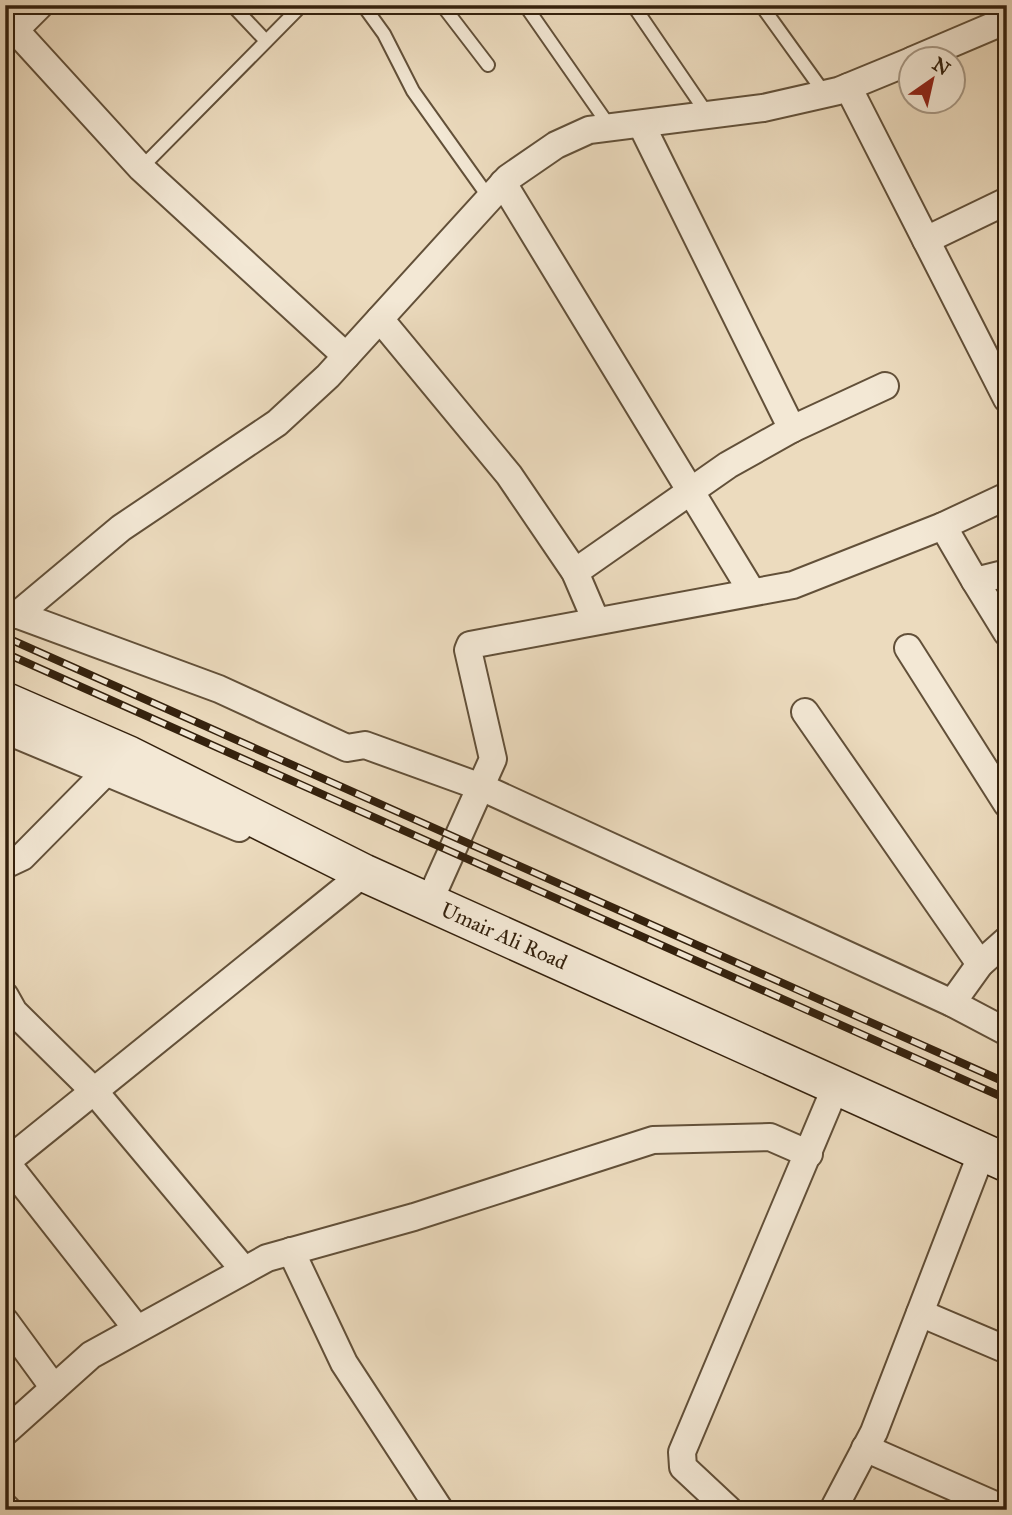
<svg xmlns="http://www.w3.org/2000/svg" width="1012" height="1515" font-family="'IM FELL Great Primer',serif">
<rect width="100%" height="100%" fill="#ecdbbe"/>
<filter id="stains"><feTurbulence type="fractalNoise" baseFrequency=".00286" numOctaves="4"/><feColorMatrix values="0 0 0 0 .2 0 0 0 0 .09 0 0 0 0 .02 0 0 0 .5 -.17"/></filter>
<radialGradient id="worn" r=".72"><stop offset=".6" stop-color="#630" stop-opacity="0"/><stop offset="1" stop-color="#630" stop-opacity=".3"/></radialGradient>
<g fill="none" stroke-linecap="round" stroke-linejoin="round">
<defs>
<g id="lane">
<polyline points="232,5 266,41"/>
<polyline points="363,5 384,34 413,91 490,199"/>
<polyline points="442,5 488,65"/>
<polyline points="525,5 610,127"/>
<polyline points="633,5 708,115"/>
<polyline points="761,5 825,94"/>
<polyline points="141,168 302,5"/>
</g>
<g id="street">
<polyline points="5,19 141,168 346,356"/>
<polyline points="15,30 40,5"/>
<polyline points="913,60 1007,20"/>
<polyline points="848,87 1007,399"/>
<polyline points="641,124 792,429"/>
<polyline points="503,183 752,592"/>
<polyline points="926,240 1007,201"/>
<polyline points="380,319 509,475 575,572 596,621"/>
<polyline points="943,526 975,581 1007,573"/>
<polyline points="575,572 728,465 792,429 885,386"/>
<polyline points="975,581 1007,633"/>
<polyline points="5,610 219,689 347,748 365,745 481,787 952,1003 1007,1032"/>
<polyline points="17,615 121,528 277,423 328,376 508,178 556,145 589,130 763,108 838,91 911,61"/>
<polyline points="908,648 1007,804"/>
<polyline points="805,712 980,964"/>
<polyline points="5,730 239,828"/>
<polyline points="5,865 22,857 106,772"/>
<polyline points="429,902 493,759 468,650 470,645 793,585 943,526 1007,496"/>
<polyline points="5,996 14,1012 94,1091 244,1270"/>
<polyline points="952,1003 980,964 1007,940"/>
<polyline points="6,1162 137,1329"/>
<polyline points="5,1163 364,873"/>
<polyline points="291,1251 344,1363 440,1510"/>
<polyline points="920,1313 1007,1350"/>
<polyline points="5,1321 54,1388"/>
<polyline points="5,1432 91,1355 267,1258 414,1217 653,1140 770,1137 809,1154"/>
<polyline points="865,1448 1006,1510"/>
<polyline points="5,1507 8,1510"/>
<polyline points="729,1510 683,1467 682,1452 836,1086"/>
<polyline points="833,1510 874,1432 982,1152"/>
</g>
<polyline id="secondary" points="5,701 129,755 364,873 1007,1163"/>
</defs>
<use href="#lane" stroke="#625039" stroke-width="16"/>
<use href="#street" stroke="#625039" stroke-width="30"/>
<use href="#secondary" stroke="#34210d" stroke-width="40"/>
<use href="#lane" stroke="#f3e8d5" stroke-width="12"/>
<use href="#street" stroke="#f3e8d5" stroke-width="26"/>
<use href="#secondary" stroke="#f3e8d5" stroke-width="37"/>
<defs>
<g id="rail">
<polyline points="5,637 1007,1083"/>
<polyline points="5,653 1007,1099"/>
</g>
</defs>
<use href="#rail" stroke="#34210d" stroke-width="8"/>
<use href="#rail" stroke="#f3e8d5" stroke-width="5" stroke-dasharray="16" stroke-linecap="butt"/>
</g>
<g text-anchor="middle" stroke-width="6" stroke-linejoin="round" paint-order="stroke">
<g font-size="21" fill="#34210d" stroke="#f3e8d5">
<text transform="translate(504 936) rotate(24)" y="7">Umair Ali Road</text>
</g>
</g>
<rect width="1012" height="1515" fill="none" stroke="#ecdbbe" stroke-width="28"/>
<rect x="7" y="7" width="998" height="1501" fill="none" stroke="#34210d" stroke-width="3.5"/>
<rect x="14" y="14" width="984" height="1487" fill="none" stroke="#34210d" stroke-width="2"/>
<g transform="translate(932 80) rotate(34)"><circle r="33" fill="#f3e8d5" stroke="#a79885" stroke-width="2"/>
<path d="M0-5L12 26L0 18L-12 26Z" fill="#8f2418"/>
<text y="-10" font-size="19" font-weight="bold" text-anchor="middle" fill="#34210d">N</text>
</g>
<rect width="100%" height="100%" filter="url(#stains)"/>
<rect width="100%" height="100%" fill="url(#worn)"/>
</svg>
